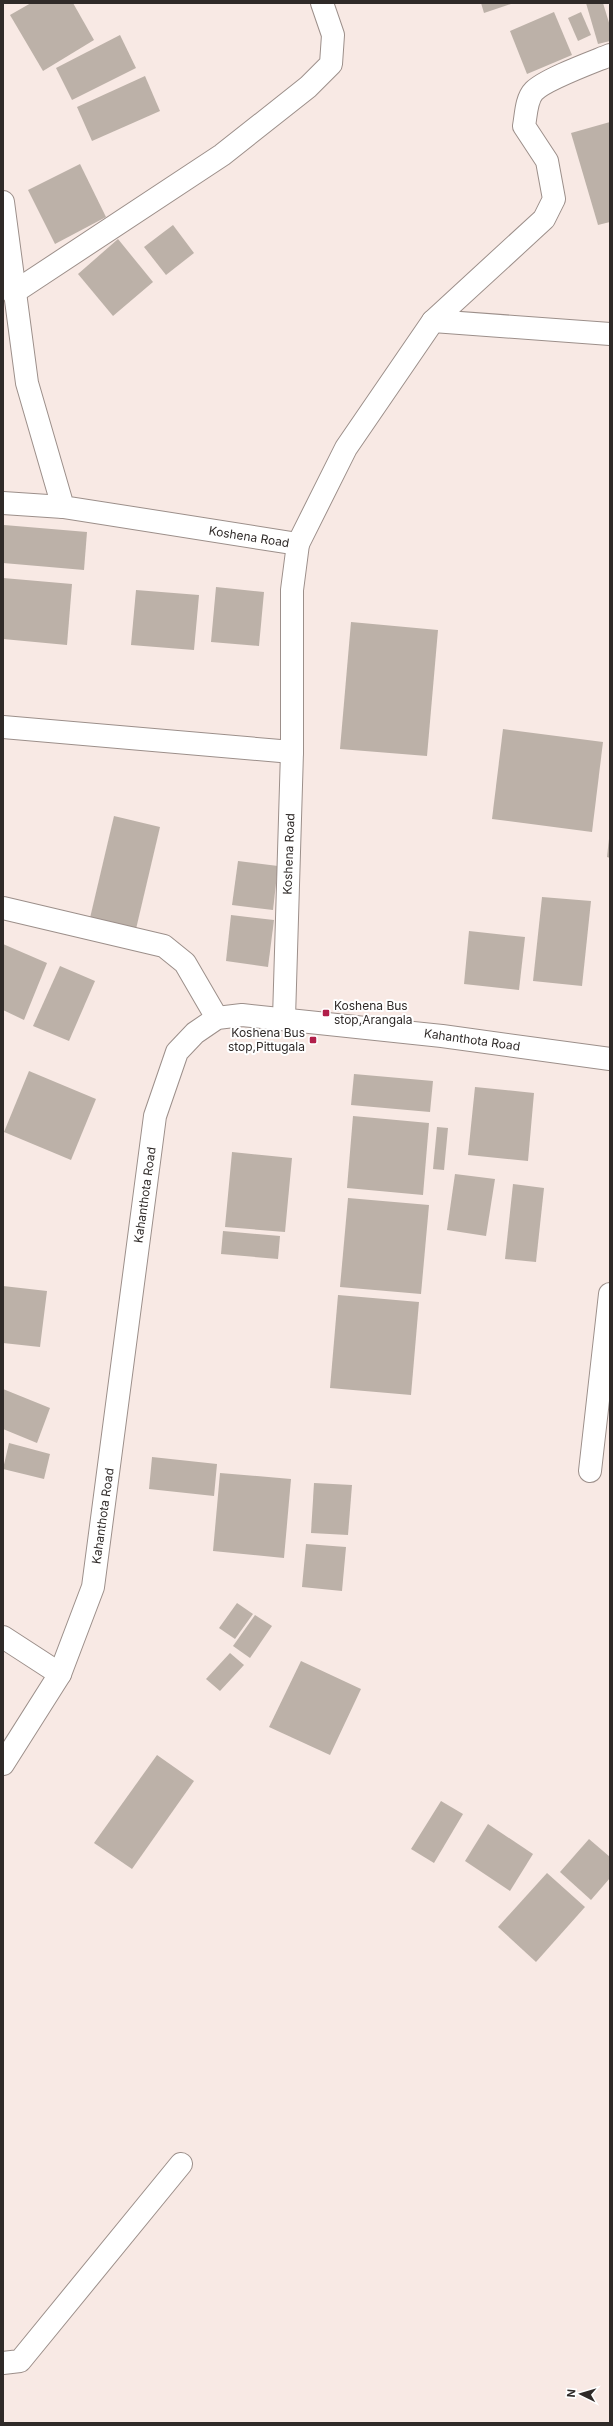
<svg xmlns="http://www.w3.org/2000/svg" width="613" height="2426" font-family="Inter,sans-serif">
<rect width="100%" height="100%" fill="#f8e9e4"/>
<g fill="#bcb1a8">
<polygon points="31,3 73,3 94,40 43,71 10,15"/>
<polygon points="481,3 514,3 484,13"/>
<polygon points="586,3 603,3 610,26 610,41 598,44"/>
<polygon points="554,12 572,55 527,74 510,31"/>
<polygon points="581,12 591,35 578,41 568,18"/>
<polygon points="120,35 136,68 72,100 56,68"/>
<polygon points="145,76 160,111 92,141 77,107"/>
<polygon points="610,122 610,222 598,225 571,133"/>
<polygon points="80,164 106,217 55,244 28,190"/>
<polygon points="173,225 194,253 166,275 144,247"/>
<polygon points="118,239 153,282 113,316 78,274"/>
<polygon points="4,525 87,532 84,570 3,563"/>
<polygon points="3,578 72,584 67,645 3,639"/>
<polygon points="216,587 264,592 259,646 211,642"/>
<polygon points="136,590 199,595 194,650 131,645"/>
<polygon points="351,622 438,630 427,756 340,749"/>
<polygon points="503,729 603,742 592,832 492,819"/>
<polygon points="114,816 160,827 136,929 90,918"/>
<polygon points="609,839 610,839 610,858 607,857"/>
<polygon points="238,861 278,866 273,910 232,905"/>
<polygon points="542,897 591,901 582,986 533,981"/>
<polygon points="231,915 274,920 268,967 226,961"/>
<polygon points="469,931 525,937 519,990 464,984"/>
<polygon points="3,944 47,963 24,1020 3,1010"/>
<polygon points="60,966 95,981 69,1041 33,1026"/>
<polygon points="29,1071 96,1099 71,1160 4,1132"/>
<polygon points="354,1074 433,1081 430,1112 351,1105"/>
<polygon points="475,1087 534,1093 528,1161 468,1155"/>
<polygon points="353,1116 429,1123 423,1195 347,1188"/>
<polygon points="437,1127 448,1128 444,1170 433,1169"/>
<polygon points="232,1152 292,1158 285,1232 225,1227"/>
<polygon points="455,1174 495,1179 486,1236 447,1230"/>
<polygon points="513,1184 544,1188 536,1262 505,1259"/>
<polygon points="348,1198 429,1205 421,1294 340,1287"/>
<polygon points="223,1231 280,1236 278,1259 221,1254"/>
<polygon points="3,1286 47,1291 40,1347 3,1343"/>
<polygon points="338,1295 419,1302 411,1395 330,1388"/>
<polygon points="3,1389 50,1408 37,1443 3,1429"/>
<polygon points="9,1443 50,1454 44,1479 3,1469"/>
<polygon points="152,1457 217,1464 214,1496 149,1489"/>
<polygon points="220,1473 291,1479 284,1558 213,1551"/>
<polygon points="314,1483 352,1485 348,1535 311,1533"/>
<polygon points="306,1544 346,1547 342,1591 302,1587"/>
<polygon points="237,1603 253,1614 235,1639 219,1628"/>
<polygon points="255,1615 272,1626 250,1658 233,1646"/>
<polygon points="230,1653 244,1665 220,1691 206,1679"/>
<polygon points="301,1661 361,1689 330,1755 269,1727"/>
<polygon points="157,1755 194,1781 132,1869 94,1843"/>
<polygon points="441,1801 463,1814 434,1863 411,1849"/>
<polygon points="488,1824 533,1854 510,1891 465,1861"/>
<polygon points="589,1839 610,1857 610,1878 591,1900 560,1872"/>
<polygon points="547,1873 585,1907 536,1962 498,1927"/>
</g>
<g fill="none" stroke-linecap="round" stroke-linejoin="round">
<defs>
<g id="minor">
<polyline points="3,202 27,383 63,507 298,544 292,590 292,752 284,1018"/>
<polyline points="13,293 222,155 308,87 331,64 333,35 322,3"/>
<polyline points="433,321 610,334"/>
<polyline points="3,503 63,507"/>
<path d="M298 544 346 448 433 321 544 219 554 199 547 161 524 126C526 116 526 99 534 91 546 79 593 62 610 55"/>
<polyline points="3,727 292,752"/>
<polyline points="3,908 164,946 185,963 217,1018"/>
<polyline points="590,1471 610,1294"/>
<polyline points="3,1637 60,1674"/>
<polyline points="3,2363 20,2361 181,2164"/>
</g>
<polyline id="major" points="3,1764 60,1674 93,1587 155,1116 177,1052 195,1033 217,1018 242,1015 442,1036 610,1059"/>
</defs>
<use href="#minor" stroke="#9c8f8a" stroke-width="24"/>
<use href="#major" stroke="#9c8f8a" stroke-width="24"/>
<use href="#minor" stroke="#fff" stroke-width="22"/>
<use href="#major" stroke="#fff" stroke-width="22"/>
</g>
<g fill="#b11f4a" stroke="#fff" stroke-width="1.5">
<rect x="322" y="1009" width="8" height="8" rx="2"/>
<rect x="309" y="1036" width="8" height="8" rx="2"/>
</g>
<g text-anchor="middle" stroke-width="4" stroke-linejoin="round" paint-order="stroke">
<g font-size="12" fill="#2f2a28" stroke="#fff">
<text transform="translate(249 537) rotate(9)" y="4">Koshena Road</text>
<text transform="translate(289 854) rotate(-88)" y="4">Koshena Road</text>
<text transform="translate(472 1040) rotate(8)" y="4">Kahanthota Road</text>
<text transform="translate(145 1195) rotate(-82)" y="4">Kahanthota Road</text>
<text transform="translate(103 1516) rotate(-82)" y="4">Kahanthota Road</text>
</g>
<g font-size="12" fill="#2f2a28" stroke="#fff" text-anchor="start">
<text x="334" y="1010">Koshena Bus<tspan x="334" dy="14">stop,Arangala</tspan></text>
<text x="305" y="1037" text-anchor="end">Koshena Bus<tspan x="305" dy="14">stop,Pittugala</tspan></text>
</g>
</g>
<rect width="613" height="2426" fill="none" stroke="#2f2a28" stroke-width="8"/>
<g transform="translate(581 2394) rotate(275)" stroke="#ffffff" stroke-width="3" paint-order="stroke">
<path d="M0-3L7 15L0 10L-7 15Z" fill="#2f2a28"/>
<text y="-6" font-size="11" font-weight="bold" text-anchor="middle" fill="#2f2a28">N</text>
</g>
</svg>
